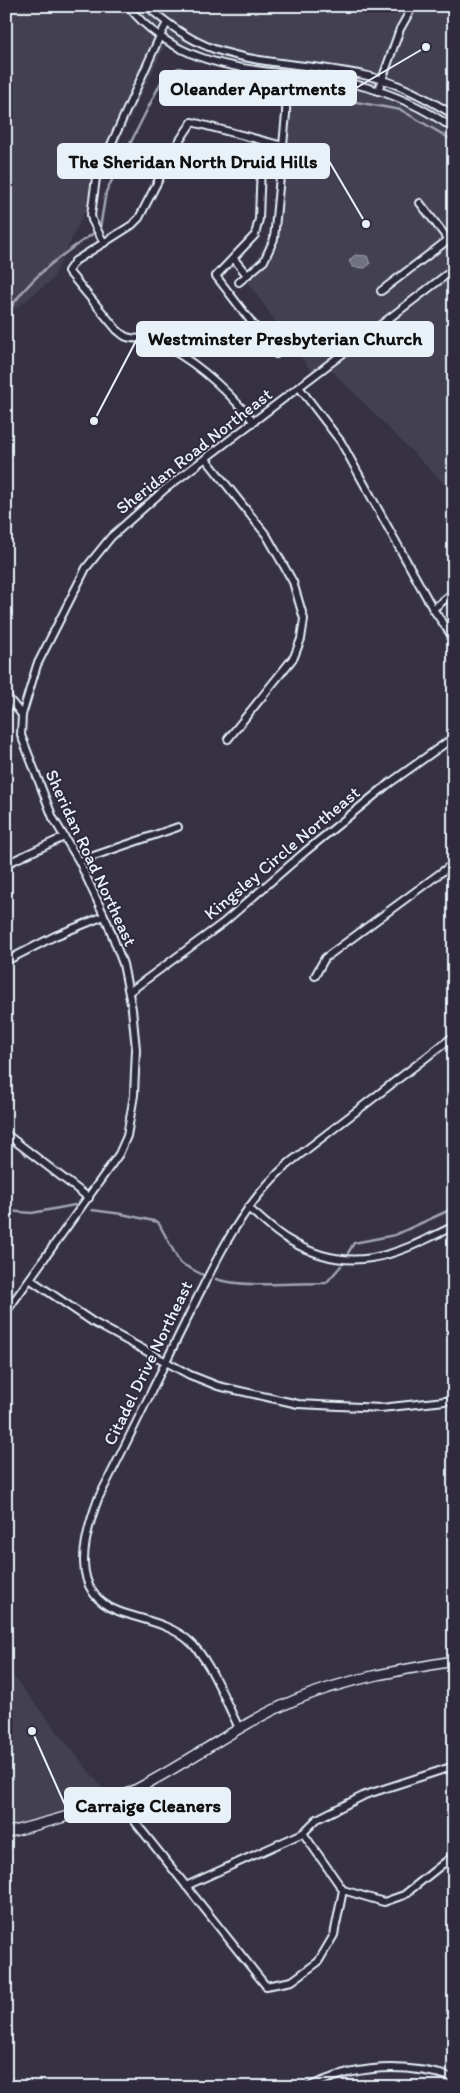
<svg xmlns="http://www.w3.org/2000/svg" width="460" height="2093" font-family="Itim,sans-serif">
<rect width="100%" height="100%" fill="#363244"/>
<filter id="ink" filterUnits="userSpaceOnUse"><feTurbulence type="fractalNoise" baseFrequency=".02" numOctaves="2"/><feDisplacementMap in="SourceGraphic" scale="10" xChannelSelector="R" yChannelSelector="G"/><feConvolveMatrix kernelMatrix="1 2 1 2 8 2 1 2 1" color-interpolation-filters="sRGB"/></filter>
<g filter="url(#ink)">
<g fill="#433f51">
<polygon points="6,6 454,6 454,494 326,365 314,375 246,280 278,218 296,71 265,67 168,39 52,280 6,316"/>
<polygon points="6,1667 108,1795 55,1818 6,1829"/>
</g>
<polygon fill="#70717f" stroke="#a0a4af" points="355,255 367,256 370,264 365,268 353,267 349,261"/>
<g fill="none" stroke-linecap="round" stroke-linejoin="round">
<g stroke="#a0a4af" stroke-width="2.5">
<polyline points="311,94 401,110 454,141"/>
<polyline points="100,228 106,192 165,74 179,68 247,85 270,86"/>
<path d="M6 315C27 279 61 255 94 233"/>
<polyline points="92,1210 122,1214 158,1222 180,1263 203,1275"/>
<polyline points="6,1211 32,1213 75,1205"/>
<polyline points="348,1253 354,1243 395,1235 454,1208"/>
<path d="M216 1279C241 1288 297 1283 326 1283L341 1266"/>
</g>
<defs>
<g id="street">
<path d="M128 6C188 81 276 66 358 85 391 93 426 109 454 129"/>
<path d="M147 6C166 23 189 40 214 49 264 66 317 64 368 76 399 83 426 98 454 115"/>
<polyline points="378,91 400,29 413,6"/>
<polyline points="176,146 192,122 283,146"/>
<polyline points="420,203 454,247"/>
<polyline points="104,243 92,220 91,215 96,178 160,36 167,23"/>
<polyline points="234,259 247,275"/>
<polyline points="239,282 264,261 274,239 286,114 287,72"/>
<polyline points="381,291 448,240"/>
<polyline points="299,387 341,442 433,609 454,639"/>
<path d="M254 422C227 390 195 359 156 342 146 337 136 340 127 337 123 336 120 332 117 330L68 271 75 261 132 225 139 218 176 146 261 163 259 219 255 235 216 276 276 354"/>
<polyline points="206,459 267,536 293,582 304,619 301,639 294,657 228,739"/>
<polyline points="433,609 454,592"/>
<polyline points="6,695 22,715"/>
<polyline points="79,861 178,827"/>
<polyline points="6,864 64,837"/>
<polyline points="6,961 55,936 104,916"/>
<polyline points="315,976 325,958 454,863"/>
<polyline points="129,992 223,923 306,851 387,785 454,737"/>
<polyline points="6,1134 89,1198"/>
<path d="M248 1208C261 1218 273 1231 287 1239 350 1278 395 1255 454 1226"/>
<polyline points="31,1280 93,1322 190,1375 218,1386 298,1404 381,1408 454,1400"/>
<polyline points="6,1312 119,1154 127,1136 134,1095 136,1049 132,1009 123,964 108,924 79,861 53,818 21,735 22,715 37,665 86,568 111,537 165,489 454,269"/>
<path d="M239 1728C226 1703 209 1657 188 1640 168 1623 142 1620 118 1611 68 1592 84 1537 98 1499 128 1441 155 1383 184 1325 213 1266 239 1207 289 1163L454 1036"/>
<polyline points="116,1798 266,1986 292,1981 318,1962 334,1935 343,1890"/>
<polyline points="303,1833 343,1890 384,1902 404,1895 454,1855"/>
<polyline points="186,1886 303,1833 317,1819 365,1795 454,1766"/>
<path d="M308 2087C356 2065 404 2062 454 2078"/>
</g>
<path id="secondary" d="M6 1833C48 1822 90 1811 129 1793 186 1765 236 1725 295 1700 346 1679 399 1670 454 1661"/>
</defs>
<use href="#street" stroke="#e8f1f8" stroke-width="10"/>
<use href="#secondary" stroke="#e8f1f8" stroke-width="12"/>
<use href="#street" stroke="#2f2a3d" stroke-width="6"/>
<use href="#secondary" stroke="#2f2a3d" stroke-width="9"/>
</g>
</g>
<g text-anchor="middle" stroke-width="4" stroke-linejoin="round" paint-order="stroke">
<g font-size="18" fill="#e8f1f8" stroke="#2f2a3d">
<text transform="translate(194 451) rotate(-38)" y="6">Sheridan Road Northeast</text>
<text transform="translate(282 853) rotate(-40)" y="6">Kingsley Circle Northeast</text>
<text transform="translate(91 858) rotate(65)" y="6">Sheridan Road Northeast</text>
<text transform="translate(148 1363) rotate(-64)" y="6">Citadel Drive Northeast</text>
</g>
</g>
<path fill="none" stroke="#e8f1f8" stroke-width="2" d="M426 47L356 88M366 224L329 161M94 421L137 339M32 1731L65 1805"/>
<g fill="#e8f1f8" stroke="#2f2a3d" stroke-width="2">
<circle cx="426" cy="47" r="5"/>
<circle cx="366" cy="224" r="5"/>
<circle cx="94" cy="421" r="5"/>
<circle cx="32" cy="1731" r="5"/>
</g>
<g fill="#e8f1f8" stroke="#e8f1f8" stroke-width="2">
<rect x="160" y="71" width="196" height="34" rx="5"/>
<rect x="58" y="144" width="271" height="34" rx="5"/>
<rect x="137" y="322" width="296" height="34" rx="5"/>
<rect x="65" y="1788" width="165" height="34" rx="5"/>
</g>
<g font-size="19" text-anchor="middle" font-weight="bold" fill="#111">
<text x="258" y="95">Oleander Apartments</text>
<text x="193" y="168">The Sheridan North Druid Hills</text>
<text x="285" y="345">Westminster Presbyterian Church</text>
<text x="148" y="1812">Carraige Cleaners</text>
</g>
<rect width="460" height="2093" fill="none" stroke="#2f2a3d" stroke-width="25"/>
<rect x="12" y="12" width="435" height="2068" fill="none" stroke="#e8f1f8" stroke-width="2" filter="url(#ink)"/>
</svg>
